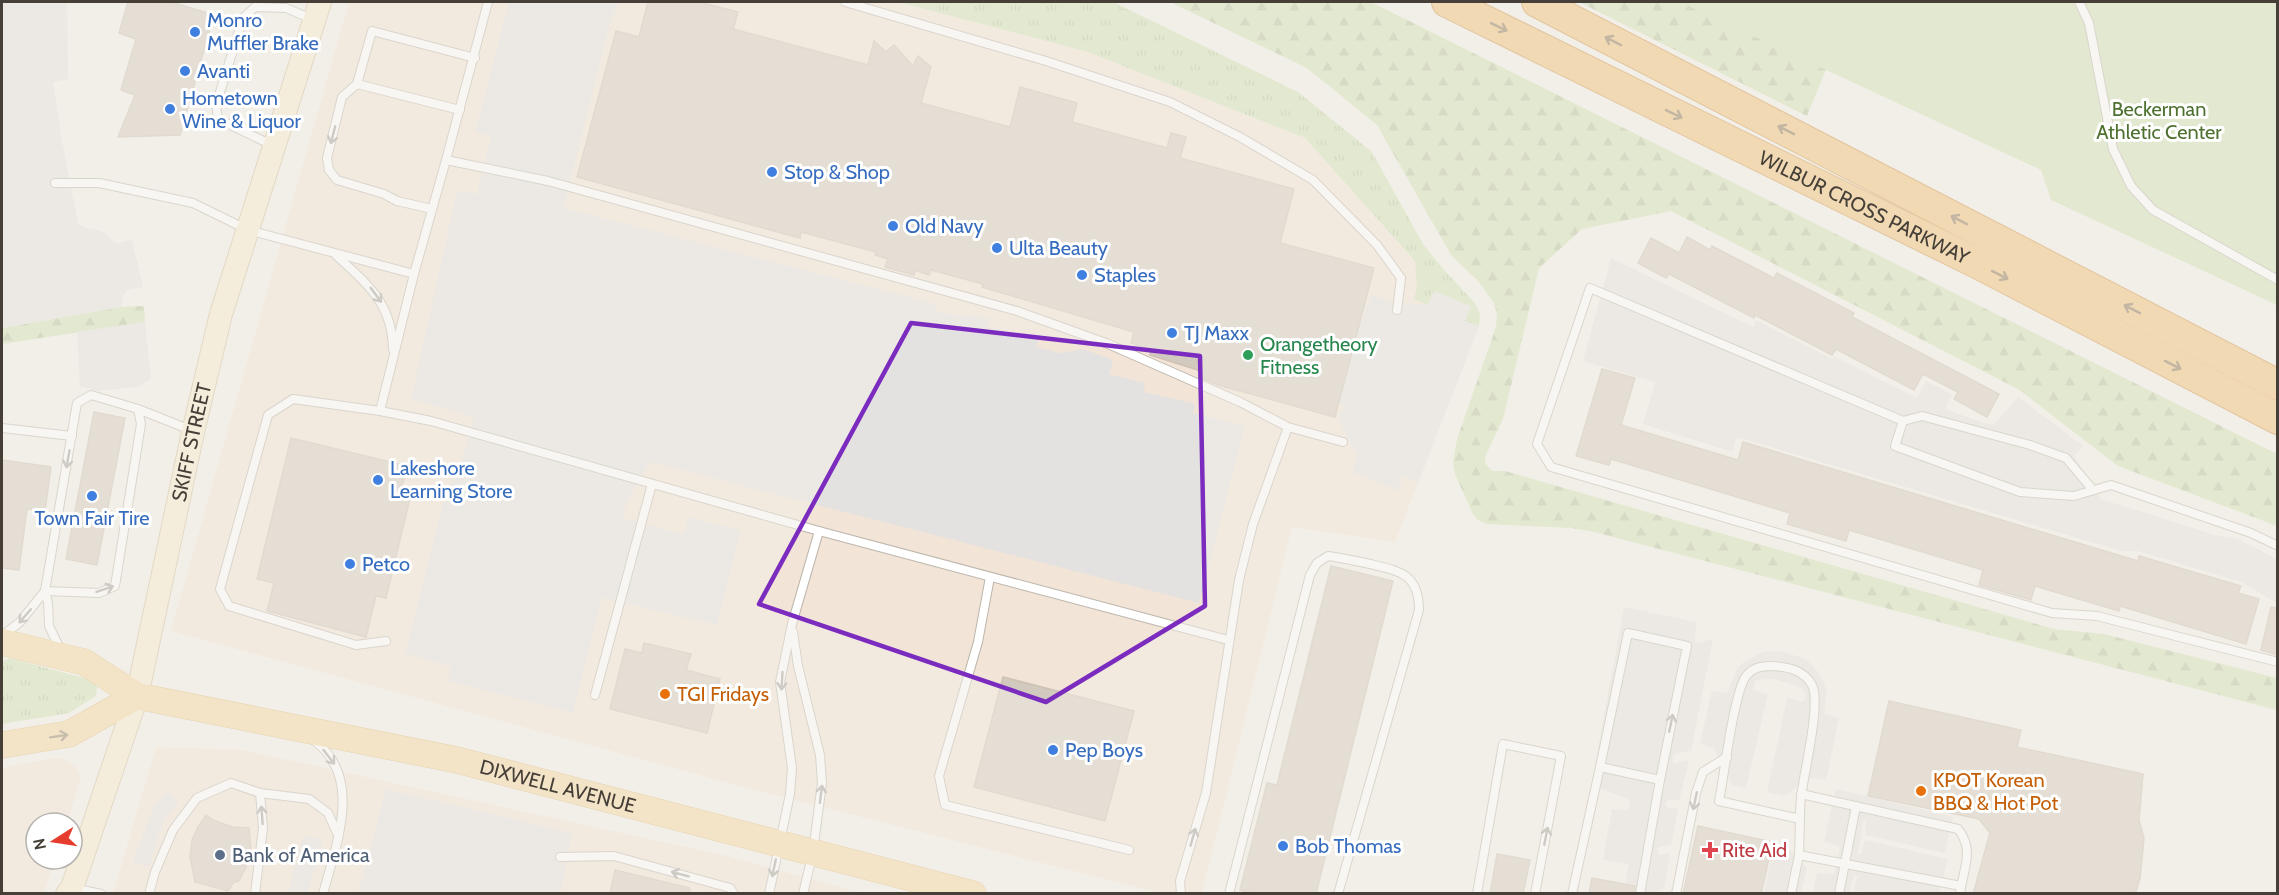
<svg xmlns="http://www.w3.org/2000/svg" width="2279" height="895" font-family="Cabin,sans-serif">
<defs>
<pattern id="grass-tufts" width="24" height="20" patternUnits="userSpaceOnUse" patternTransform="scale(1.5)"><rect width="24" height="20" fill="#d1e3b5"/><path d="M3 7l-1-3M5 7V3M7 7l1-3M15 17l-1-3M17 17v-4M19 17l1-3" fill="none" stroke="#b5c49c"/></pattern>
<pattern id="forest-firs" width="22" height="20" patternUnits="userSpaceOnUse" patternTransform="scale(1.5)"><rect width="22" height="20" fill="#d1e3b5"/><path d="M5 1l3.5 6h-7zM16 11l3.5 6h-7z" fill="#b5c49c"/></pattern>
</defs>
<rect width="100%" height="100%" fill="#f2efe8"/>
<g fill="#f2e4d6">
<polygon points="349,2 898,2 1088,52 1305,138 1415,261 1465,292 1475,310 1479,326 1395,542 1292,527 1202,893 1161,893 759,791 171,631"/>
<polygon points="156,747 242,750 727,856 861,893 113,894"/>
<polygon points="55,758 65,759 75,766 79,772 80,780 67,823 36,823 36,859 55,859 44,893 2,893 2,768"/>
</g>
<g fill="url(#grass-tufts)">
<polygon points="898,2 1113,2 1298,92 1372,152 1423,244 1444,270 1474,302 1480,314 1479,326 1465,321 1471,306 1428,305 1414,299 1417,285 1415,261 1305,138 1088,52"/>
<polygon points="10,658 91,680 97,687 96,696 69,713 2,724 2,662"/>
</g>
<g fill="url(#forest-firs)">
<polygon points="1170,2 1371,2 2277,454 2277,526 2118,466 2018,389 1671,211 1582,229 1539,268 1503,419 1486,455 1485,463 1492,471 1505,471 2054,629 2104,634 2277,678 2277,710 1590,531 1570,528 1487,524 1478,520 1473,514 1455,474 1453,463 1457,439 1496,327 1497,314 1494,303 1479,282 1451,255 1377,125 1307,68"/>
<polygon points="1579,2 1812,2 1845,23 1807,116"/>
<polygon points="144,306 145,322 2,344 2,328 121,307"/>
</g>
<polygon fill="#d1e3b5" points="1680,2 2277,2 2277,305 2051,200 2041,170"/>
<g fill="#e4e2e0">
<polygon points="2,2 67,2 68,79 53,82 62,141 78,224 86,228 95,229 105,233 112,241 119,243 132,240 143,287 127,290 123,296 121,307 2,328"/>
<polygon points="509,2 619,2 610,24 564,208 936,304 935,312 989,318 987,326 1039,339 1036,347 1059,353 1083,349 1113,360 1109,374 1145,383 1144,392 1196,404 1193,413 1245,426 1199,603 650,462 627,502 622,518 683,534 689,517 741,531 717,625 602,598 573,713 448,681 451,667 405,653 445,495 458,474 474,417 411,399 457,191 477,194 491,137 475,132"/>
<polygon points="1611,258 1753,327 1756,320 1832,359 1835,357 1917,398 1926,381 1952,394 1945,409 1987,424 1994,424 2018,397 2083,446 2074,456 2101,499 2215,535 2238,539 2277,559 2277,603 2241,582 2138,551 2121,551 1737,437 1732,452 1643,424 1655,382 1583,361"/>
<polygon points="1434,291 1471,306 1465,321 1479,326 1418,483 1404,476 1398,491 1352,472 1357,457 1337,417 1345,407 1329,400 1372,294 1390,302 1427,305"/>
<polygon points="145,322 151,379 137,387 98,391 80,386 77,332"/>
<polygon points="1624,607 1696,622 1695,642 1698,643 1713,639 1691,751 1677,753 1673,756 1673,762 1675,763 1689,760 1679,801 1670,799 1665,803 1667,808 1678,808 1671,845 1659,847 1657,849 1659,855 1670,853 1664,889 1648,893 1623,893 1629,864 1603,860 1612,809 1627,810 1630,807 1629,799 1593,786 1600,754 1598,749"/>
<polygon points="1779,651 1806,659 1819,673 1827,691 1824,714 1839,718 1826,780 1811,778 1784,796 1767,792 1787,698 1802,702 1805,699 1805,692 1802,688 1775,679 1764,679 1755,681 1753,690 1768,694 1746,788 1732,785 1714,748 1700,744 1712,691 1727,693 1738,667 1745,661 1763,652"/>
<polygon points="386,789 572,833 561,893 358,894"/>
<polygon points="1836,789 1953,817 1945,853 1865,835 1866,821 1863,821 1858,854 1861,855 1865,840 1948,859 1939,893 1870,893 1854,890 1857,876 1854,876 1849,893 1813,894 1817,873 1834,874 1840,849 1839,846 1824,842"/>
<polygon points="168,791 179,802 164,820 149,867 133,862 154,805"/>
<polygon points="303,836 323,839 308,893 288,893"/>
<polygon points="1774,845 1790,850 1807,868 1801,893 1764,894"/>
</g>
<g fill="#d3cabf" stroke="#cdc1b3" stroke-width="1.5">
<polygon points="128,2 172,2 214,15 180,135 118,137 135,95 121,90 136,39 119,33"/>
<polygon points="648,2 700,2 738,12 733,29 868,65 874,41 886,52 894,45 913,66 918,56 931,67 921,103 1010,127 1020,87 1077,103 1072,122 1167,148 1171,133 1186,137 1180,158 1294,189 1280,243 1374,268 1335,417 1218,385 1199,377 1201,371 1150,355 1151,349 1131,343 1134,332 982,287 983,284 931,270 929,275 915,270 914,275 885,267 888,259 875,255 876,252 801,232 800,238 577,177 616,31 639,37"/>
<polygon points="1687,237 1710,250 1712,246 1774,278 1777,273 1854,313 1852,317 1999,394 1987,417 1954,399 1958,392 1923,374 1914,390 1836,349 1832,355 1755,315 1754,318 1669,274 1666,278 1638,263 1651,238 1679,253"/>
<polygon points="1602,369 1635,378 1621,425 1738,460 1743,442 2138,561 2139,556 2241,586 2238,593 2259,599 2246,644 2120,606 2119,611 2035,586 2031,600 1979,585 1983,570 1849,530 1846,541 1787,524 1790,513 1611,459 1609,465 1576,456"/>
<polygon points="94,412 125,418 97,565 66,559"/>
<polygon points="291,438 407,466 401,491 411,494 386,598 376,596 366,637 267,611 274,583 257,579"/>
<polygon points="2,460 51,467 45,511 27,509 19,570 2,568"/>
<polygon points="1331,566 1393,581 1316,894 1254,894 1240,890 1267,783 1277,785"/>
<polygon points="2271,607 2277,608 2277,655 2261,650"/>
<polygon points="644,643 691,654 686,670 720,679 707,733 610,709 625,649 642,653"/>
<polygon points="1003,677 1134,711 1105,821 974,787"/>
<polygon points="1889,701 2021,730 2017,747 2143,774 2139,820 2144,838 2140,879 2135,894 1973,894 1990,833 1979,819 1868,796"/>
<polygon points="206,815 213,820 232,827 249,828 251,850 246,867 239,881 233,883 228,891 195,882 190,857 192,840 198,827"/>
<polygon points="1698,826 1773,842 1761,894 1683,894"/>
<polygon points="1497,854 1530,860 1523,894 1490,894"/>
<polygon points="615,870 690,888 689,894 610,894"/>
<polygon points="1592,878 1635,886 1634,894 1589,894"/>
</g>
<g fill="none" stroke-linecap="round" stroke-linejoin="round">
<defs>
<g id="lane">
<polyline points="845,2 1046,61 1170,102 1240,137 1313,180 1377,245 1401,278 1397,310"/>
<polyline points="2079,2 2089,23 2113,149 2131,186 2153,210 2278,280"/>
<polyline points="357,84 460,110"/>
<polyline points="274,146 218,119 216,105 243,18 255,7 286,8 314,20"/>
<polyline points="446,160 488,2"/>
<polyline points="55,183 99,183 193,203 248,230 414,274"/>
<polyline points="432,209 397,201 384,194 337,180 329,170 327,158 342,97 357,84 372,31 475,58"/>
<path d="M337 256C368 285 392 303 393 349"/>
<polyline points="138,409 141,424 115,586 99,593 45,591 77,403 91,395 138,409 193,431"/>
<polyline points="380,411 414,274 446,160 548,181 1017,311 1106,343 1240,402 1288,427 1253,524 1239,580 1206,793 1180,881 1181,894"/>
<polyline points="1903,421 1895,446 2020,492 2074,496 2111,485 2251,533 2278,546"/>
<polyline points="1288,427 1343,442"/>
<polyline points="2,428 72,436"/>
<polyline points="2093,490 2066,458 2030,445 1922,416 1903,421 1590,288 1537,444 1551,467 2052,613 2097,616 2278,662"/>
<polyline points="990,577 978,642 939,776 945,805 1129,850"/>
<polyline points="45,591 48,603 49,626 61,651"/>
<polyline points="793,632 798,666 820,755 822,783 813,852 803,894"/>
<polyline points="2,636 20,622 45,591"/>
<polyline points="386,641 356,645 229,606 220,589 268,415 293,399 380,411 431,421 819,531 1228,640"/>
<path d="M1772 666C1788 667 1804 670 1812 685 1821 703 1805 768 1802 791 1800 800 1800 810 1800 819L1719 801C1724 777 1734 689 1747 675 1755 666 1762 667 1772 666Z"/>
<polyline points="595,695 652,484"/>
<path d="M312 739C365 776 336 844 323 894"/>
<polyline points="1600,767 1628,633 1687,646 1660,780 1640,894"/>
<polyline points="260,793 309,799 328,813 338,835"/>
<path d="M1801 794 1958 829C1975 850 1963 869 1960 894"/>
<polyline points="1799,855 1961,886"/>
<polyline points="560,857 614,856 730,888 734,894"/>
<polyline points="73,888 101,894"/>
<polyline points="149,894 155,872 173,830 197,798 231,783 260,793 263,828 255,894"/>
<polyline points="769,894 790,794 792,768 780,682 792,624 819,531"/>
<path d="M1229 894 1310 575 1317 563 1328 556C1342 558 1356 561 1370 564 1400 571 1419 574 1419 610L1338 894"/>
<polyline points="1477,894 1503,744 1561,756 1535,894"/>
<polyline points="1572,894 1600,767 1660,780"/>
<polyline points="1676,894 1696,793 1703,772 1727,757"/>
<polyline points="1791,894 1799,855 1800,819"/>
<polyline points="1839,894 1856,806"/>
</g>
<g id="secondary">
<path id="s1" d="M67 894 72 888 137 696 193 432 221 314 320 2"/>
</g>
<g id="primary">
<path id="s2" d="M2 642 84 662 137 696 457 760 973 894"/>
<polyline points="2,745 69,734 137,696"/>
</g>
<g id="highway">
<path id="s3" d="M1447 2 1977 263 2278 419"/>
<polyline points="1537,2 2278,385"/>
</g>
</defs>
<use href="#lane" stroke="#bdb6ac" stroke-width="10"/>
<use href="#secondary" stroke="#cebd9c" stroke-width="24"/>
<use href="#primary" stroke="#d8b271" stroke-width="27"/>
<use href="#highway" stroke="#ce9347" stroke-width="32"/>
<use href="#lane" stroke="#fff" stroke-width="8"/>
<use href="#secondary" stroke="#f9ebcc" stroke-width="22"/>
<use href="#primary" stroke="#f4d6a0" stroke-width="26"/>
<use href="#highway" stroke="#f0be76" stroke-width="30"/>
</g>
<defs><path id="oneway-shaft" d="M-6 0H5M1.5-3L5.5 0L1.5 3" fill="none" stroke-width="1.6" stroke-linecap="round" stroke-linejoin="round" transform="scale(1.5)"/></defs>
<g stroke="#897251">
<use href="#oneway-shaft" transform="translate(1499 27) rotate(26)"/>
<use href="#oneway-shaft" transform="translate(1613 41) rotate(-153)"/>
<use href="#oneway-shaft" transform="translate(1674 114) rotate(26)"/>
<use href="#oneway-shaft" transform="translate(1786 130) rotate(-153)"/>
<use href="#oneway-shaft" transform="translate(1959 220) rotate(-153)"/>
<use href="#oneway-shaft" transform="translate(2000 275) rotate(27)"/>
<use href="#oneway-shaft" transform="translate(2132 309) rotate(-153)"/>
<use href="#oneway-shaft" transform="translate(2173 365) rotate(27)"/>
</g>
<g stroke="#a29f9c">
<use href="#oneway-shaft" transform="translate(333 135) rotate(104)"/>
<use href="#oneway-shaft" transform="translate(376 295) rotate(53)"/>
<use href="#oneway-shaft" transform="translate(68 459) rotate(100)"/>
<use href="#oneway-shaft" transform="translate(105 589) rotate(-19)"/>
<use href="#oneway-shaft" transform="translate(25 616) rotate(131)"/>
<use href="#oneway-shaft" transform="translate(782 681) rotate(93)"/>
<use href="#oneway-shaft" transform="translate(1671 723) rotate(-78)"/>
<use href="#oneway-shaft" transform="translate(329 757) rotate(52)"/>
<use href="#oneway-shaft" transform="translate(821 794) rotate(-83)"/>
<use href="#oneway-shaft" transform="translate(1695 801) rotate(102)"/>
<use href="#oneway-shaft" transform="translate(262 815) rotate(-94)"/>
<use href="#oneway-shaft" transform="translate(1546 836) rotate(-79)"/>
<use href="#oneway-shaft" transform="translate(1193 837) rotate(-74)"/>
<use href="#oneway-shaft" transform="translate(774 868) rotate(102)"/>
<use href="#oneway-shaft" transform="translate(680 874) rotate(-165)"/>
</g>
<use stroke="#948367" href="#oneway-shaft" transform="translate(59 736) rotate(-9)"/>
<path d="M0 0H2279V895H0ZM911 323 1200 356 1205 606 1046 702 759 604Z" fill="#f2efe8" fill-opacity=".55" fill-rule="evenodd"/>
<path fill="none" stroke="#7b2cbf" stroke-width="4.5" stroke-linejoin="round" d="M911 323 1200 356 1205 606 1046 702 759 604Z"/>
<g fill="#3f7fe0" stroke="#fff" stroke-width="2">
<circle cx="195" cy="32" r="6"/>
<circle cx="185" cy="71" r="6"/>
<circle cx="170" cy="109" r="6"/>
<circle cx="772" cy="172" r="6"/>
<circle cx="893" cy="226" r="6"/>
<circle cx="997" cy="248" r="6"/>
<circle cx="1082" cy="275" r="6"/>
<circle cx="1172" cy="333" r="6"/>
<circle cx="378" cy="480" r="6"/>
<circle cx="92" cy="496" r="6"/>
<circle cx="350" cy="564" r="6"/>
<circle cx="1053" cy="750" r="6"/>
<circle cx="1283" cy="846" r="6"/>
</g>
<circle fill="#2e9e5b" stroke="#fff" stroke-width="2" cx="1248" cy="355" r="6"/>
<g fill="#e8710a" stroke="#fff" stroke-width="2">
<circle cx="665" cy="694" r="6"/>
<circle cx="1921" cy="791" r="6"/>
</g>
<path fill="#e0444e" stroke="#fff" stroke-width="2" d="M1707 841h6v6h6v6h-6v6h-6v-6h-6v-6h6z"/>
<circle fill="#5c6f8a" stroke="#fff" stroke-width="2" cx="220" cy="855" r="6"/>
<g text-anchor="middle" stroke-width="6" stroke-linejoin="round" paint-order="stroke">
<g font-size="20" fill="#366cbe" stroke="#fff" text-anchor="start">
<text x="207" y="27">Monro<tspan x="207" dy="23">Muffler Brake</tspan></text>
<text x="197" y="78">Avanti</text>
<text x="182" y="105">Hometown<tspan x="182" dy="23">Wine &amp; Liquor</tspan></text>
<text x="784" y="179">Stop &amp; Shop</text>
<text x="905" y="233">Old Navy</text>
<text x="1009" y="255">Ulta Beauty</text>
<text x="1094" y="282">Staples</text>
<text x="1184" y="340">TJ Maxx</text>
<text x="390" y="475">Lakeshore<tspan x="390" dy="23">Learning Store</tspan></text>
<text x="92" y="525" text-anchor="middle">Town Fair Tire</text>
<text x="362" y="571">Petco</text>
<text x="1065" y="757">Pep Boys</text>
<text x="1295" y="853">Bob Thomas</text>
</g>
<g font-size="20" fill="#4e7130" stroke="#fff">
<text x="2159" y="116">Beckerman<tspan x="2159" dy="23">Athletic Center</tspan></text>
</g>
<g font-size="20" fill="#453f38" stroke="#fff">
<text dy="7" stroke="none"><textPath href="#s3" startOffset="465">WILBUR CROSS PARKWAY</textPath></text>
<text dy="7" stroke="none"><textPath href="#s1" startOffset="470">SKIFF STREET</textPath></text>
<text dy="7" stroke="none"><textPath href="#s2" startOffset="578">DIXWELL AVENUE</textPath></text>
</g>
<g font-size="20" fill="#27864d" stroke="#fff" text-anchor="start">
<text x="1260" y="351">Orangetheory<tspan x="1260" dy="23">Fitness</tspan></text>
</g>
<g font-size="20" fill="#c56008" stroke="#fff" text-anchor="start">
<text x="677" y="701">TGI Fridays</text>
<text x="1933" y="787">KPOT Korean<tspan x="1933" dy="23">BBQ &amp; Hot Pot</tspan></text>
</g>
<g font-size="20" fill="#be3a42" stroke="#fff" text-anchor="start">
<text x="1722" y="857">Rite Aid</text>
</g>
<g font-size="20" fill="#4e5e75" stroke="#fff" text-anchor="start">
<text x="232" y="862">Bank of America</text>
</g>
</g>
<rect width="2279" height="895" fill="none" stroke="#453f38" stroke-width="6"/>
<g transform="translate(54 841) rotate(258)"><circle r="28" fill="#ffffff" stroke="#b5b2af" stroke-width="1.5"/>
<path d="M0-4.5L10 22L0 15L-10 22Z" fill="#e53c2d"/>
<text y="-9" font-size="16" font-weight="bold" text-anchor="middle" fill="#453f38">N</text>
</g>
</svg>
